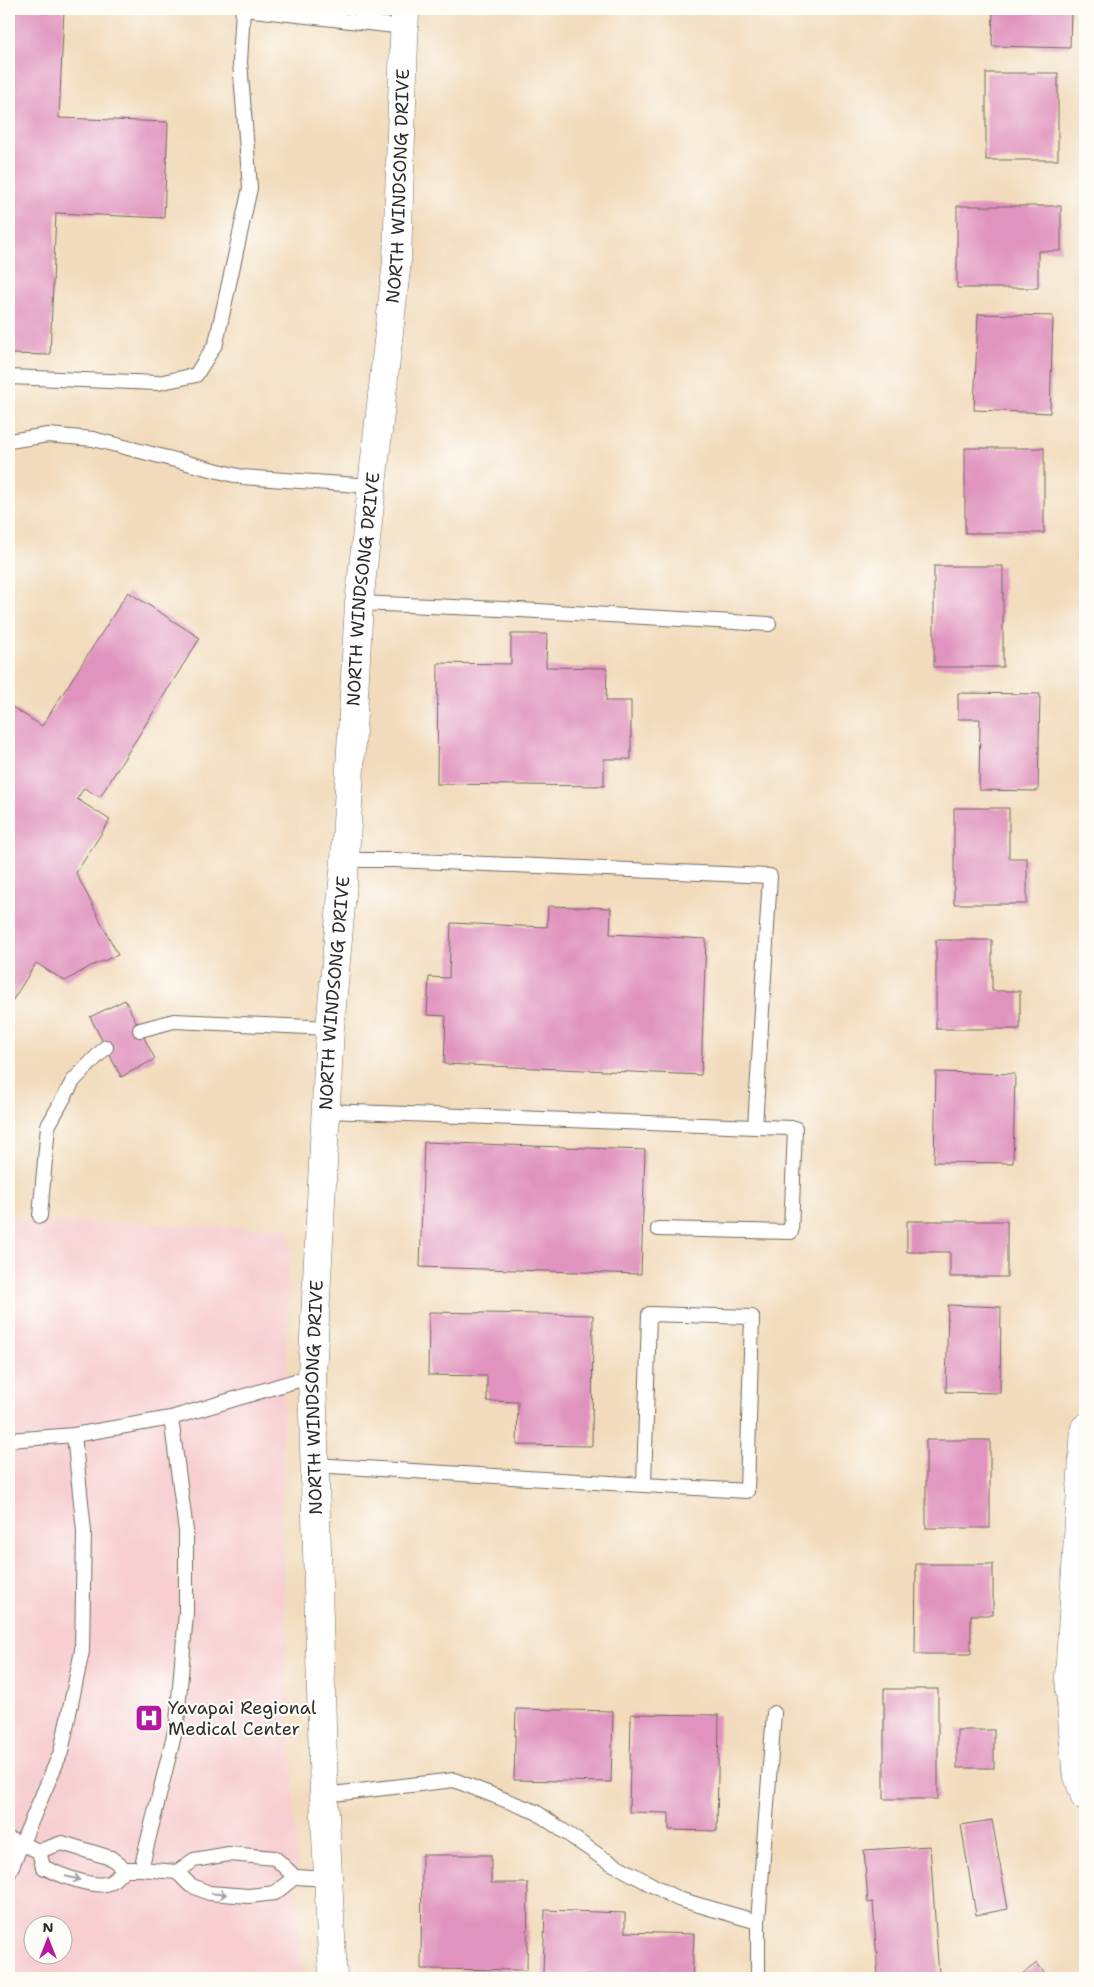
<svg xmlns="http://www.w3.org/2000/svg" width="1094" height="1987" font-family="'Shantell Sans',sans-serif">
<rect width="100%" height="100%" fill="#fdfcf7"/>
<filter id="ink" filterUnits="userSpaceOnUse"><feTurbulence type="fractalNoise" baseFrequency=".02" numOctaves="2"/><feDisplacementMap in="SourceGraphic" scale="10" xChannelSelector="R" yChannelSelector="G"/><feConvolveMatrix kernelMatrix="1 2 1 2 8 2 1 2 1" color-interpolation-filters="sRGB"/></filter>
<filter id="wash" filterUnits="userSpaceOnUse"><feTurbulence type="fractalNoise" baseFrequency=".0096" numOctaves="4" result="noise"/><feDisplacementMap in="SourceGraphic" scale="20" xChannelSelector="R" yChannelSelector="G"/><feGaussianBlur stdDeviation="1.12" result="paint"/><feColorMatrix in="noise" values="0 0 0 0 0 0 0 0 0 0 0 0 0 0 0 0 0 1.4 0 .05"/><feComposite in="paint" operator="in"/></filter>
<g filter="url(#wash)">
<rect width="100%" height="100%" fill="#f2dbbc"/>
<path fill="#f7cfd1" fill-rule="evenodd" d="M9 1219 291 1229 281 1512 302 1978H9ZM32 1924H62V1954H32Z"/>
<g id="blocks">
<g fill="#e093be">
<polygon points="9,9 64,9 59,118 168,122 164,218 56,213 50,355 9,354"/>
<polygon points="993,9 1071,9 1070,48 992,46"/>
<rect x="986" y="73" width="72" height="87"/>
<polygon points="957,206 1061,206 1061,251 1038,251 1038,288 957,288"/>
<polygon points="978,314 1053,316 1050,413 974,410"/>
<rect x="965" y="448" width="79" height="85"/>
<rect x="934" y="566" width="69" height="101"/>
<polygon points="128,592 200,638 100,797 84,788 77,799 110,820 76,873 118,955 91,966 65,981 36,963 9,1006 9,705 42,726"/>
<polygon points="511,634 547,634 546,667 607,668 606,701 631,701 631,759 604,759 604,786 437,784 438,663 511,664"/>
<polygon points="958,693 1040,694 1038,791 979,790 980,719 958,719"/>
<polygon points="954,808 1009,808 1009,858 1027,858 1027,904 954,904"/>
<polygon points="548,906 611,908 610,934 706,939 701,1075 444,1064 446,1016 427,1015 429,977 449,978 451,923 547,927"/>
<polygon points="936,940 992,940 992,991 1020,991 1020,1029 936,1029"/>
<polygon points="125,1000 155,1059 121,1077 90,1017"/>
<polygon points="936,1072 1015,1074 1013,1163 934,1162"/>
<polygon points="424,1142 645,1150 641,1274 420,1267"/>
<polygon points="907,1221 1007,1221 1007,1277 950,1277 950,1252 907,1252"/>
<polygon points="948,1305 1001,1307 1000,1393 946,1392"/>
<polygon points="429,1312 593,1315 592,1446 517,1445 518,1402 487,1401 487,1376 428,1375"/>
<rect x="926" y="1440" width="64" height="88"/>
<polygon points="916,1564 993,1564 993,1615 971,1615 971,1654 915,1654"/>
<rect x="884" y="1689" width="54" height="110"/>
<polygon points="516,1709 613,1711 611,1782 514,1780"/>
<polygon points="631,1714 719,1715 717,1831 669,1830 669,1813 629,1812"/>
<rect x="957" y="1730" width="37" height="38"/>
<polygon points="992,1820 1008,1909 976,1915 961,1825"/>
<polygon points="930,1846 939,1976 878,1978 873,1902 868,1903 864,1850"/>
<polygon points="422,1855 491,1855 491,1883 528,1883 527,1970 421,1969"/>
<polygon points="545,1910 625,1913 625,1932 694,1934 692,1978 543,1975"/>
<polygon points="1037,1963 1048,1978 1017,1978"/>
</g>
</g>
</g>
<g filter="url(#ink)">
<use href="#blocks" fill-opacity="0" stroke="#71695e" stroke-width="1"/>
<g fill="none" stroke-linecap="round" stroke-linejoin="round">
<defs>
<g id="service">
<polyline points="243,9 404,27"/>
<polyline points="9,377 158,383 196,375 216,343 250,188 240,62 243,9"/>
<polyline points="9,441 48,435 93,439 242,477 373,486"/>
<polyline points="359,603 501,609 769,624"/>
<polyline points="140,1030 174,1021 330,1028"/>
<polyline points="326,1111 755,1127 770,876 394,860 345,860"/>
<polyline points="40,1216 48,1126 73,1081 106,1047"/>
<polyline points="658,1229 791,1232 795,1128 755,1127"/>
<polyline points="171,1418 186,1531 186,1613 177,1723 141,1869 177,1872 194,1860 229,1854 275,1858 295,1877"/>
<polyline points="9,1440 74,1435"/>
<polyline points="314,1465 644,1485 649,1314 752,1317 747,1491 644,1485"/>
<polyline points="324,1795 454,1780 536,1812 604,1859 678,1899 758,1922 758,1978"/>
<polyline points="9,1839 39,1851 62,1843 111,1858 125,1869 141,1869"/>
<path d="M39 1851 43 1867C58 1874 93 1889 109 1883 114 1881 120 1873 125 1869"/>
<polyline points="177,1872 190,1885 209,1893 249,1896 275,1893 295,1877 328,1879"/>
<polyline points="9,1873 61,1752 82,1651 84,1531 74,1435 171,1418 312,1376"/>
<polyline points="758,1922 774,1713"/>
</g>
<polyline id="minor" points="1085,1428 1069,1677 1076,1770 1085,1797"/>
<g id="tertiary">
<path id="s1" d="M333 1978 324 1795 312 1376 330 1028 345 860 359 603 397 260 405 9"/>
</g>
</defs>
<use href="#service" stroke="#71695e" stroke-width="16"/>
<use href="#minor" stroke="#71695e" stroke-width="29"/>
<use href="#tertiary" stroke="#71695e" stroke-width="29"/>
<use href="#service" stroke="#fff" stroke-width="14"/>
<use href="#minor" stroke="#fff" stroke-width="28"/>
<use href="#tertiary" stroke="#fff" stroke-width="28"/>
</g>
<defs><path id="oneway-shaft" d="M-6 0H5M1.5-3L5.5 0L1.5 3" fill="none" stroke-width="1.6" stroke-linecap="round" stroke-linejoin="round" transform="scale(1.25)"/></defs>
<g stroke="#a0a0a0">
<use href="#oneway-shaft" transform="translate(73 1878) rotate(13)"/>
<use href="#oneway-shaft" transform="translate(219 1894) rotate(3)"/>
</g>
</g>
<defs>
<symbol id="hospital-square" viewBox="-11 -11 22 22"><rect x="-9" y="-9" width="18" height="18" rx="4" fill="#b5179e" stroke="#fdfcf7"/><path d="M-5-5h3v3.5h4V-5h3V5h-3V1.5h-4V5h-3Z" fill="#fff"/></symbol>
</defs>
<g fill-rule="evenodd">
<use href="#hospital-square" x="133" y="1702" width="32" height="32"/>
</g>
<g text-anchor="middle" stroke-width="4.5" stroke-linejoin="round" paint-order="stroke">
<g font-size="18" fill="#2b2b2b" stroke="#fdfcf7">
<text dy="6" stroke="none"><textPath href="#s1" startOffset="1796">NORTH WINDSONG DRIVE</textPath></text>
<text dy="6" stroke="none"><textPath href="#s1" startOffset="1391">NORTH WINDSONG DRIVE</textPath></text>
<text dy="6" stroke="none"><textPath href="#s1" startOffset="986">NORTH WINDSONG DRIVE</textPath></text>
<text dy="6" stroke="none"><textPath href="#s1" startOffset="581">NORTH WINDSONG DRIVE</textPath></text>
</g>
<g font-size="18" fill="#2b2b2b" stroke="#fdfcf7" text-anchor="start">
<text x="168" y="1714">Yavapai Regional<tspan x="168" dy="21">Medical Center</tspan></text>
</g>
</g>
<rect width="1094" height="1987" fill="none" stroke="#fdfcf7" stroke-width="30"/>
<g transform="translate(48 1940)"><circle r="24" fill="#fdfcf7" stroke="#a9a8a5"/>
<path d="M0-4L9 19L0 12L-9 19Z" fill="#b5179e"/>
<text y="-8" font-size="14" font-weight="bold" text-anchor="middle" fill="#2b2b2b">N</text>
</g>
</svg>
